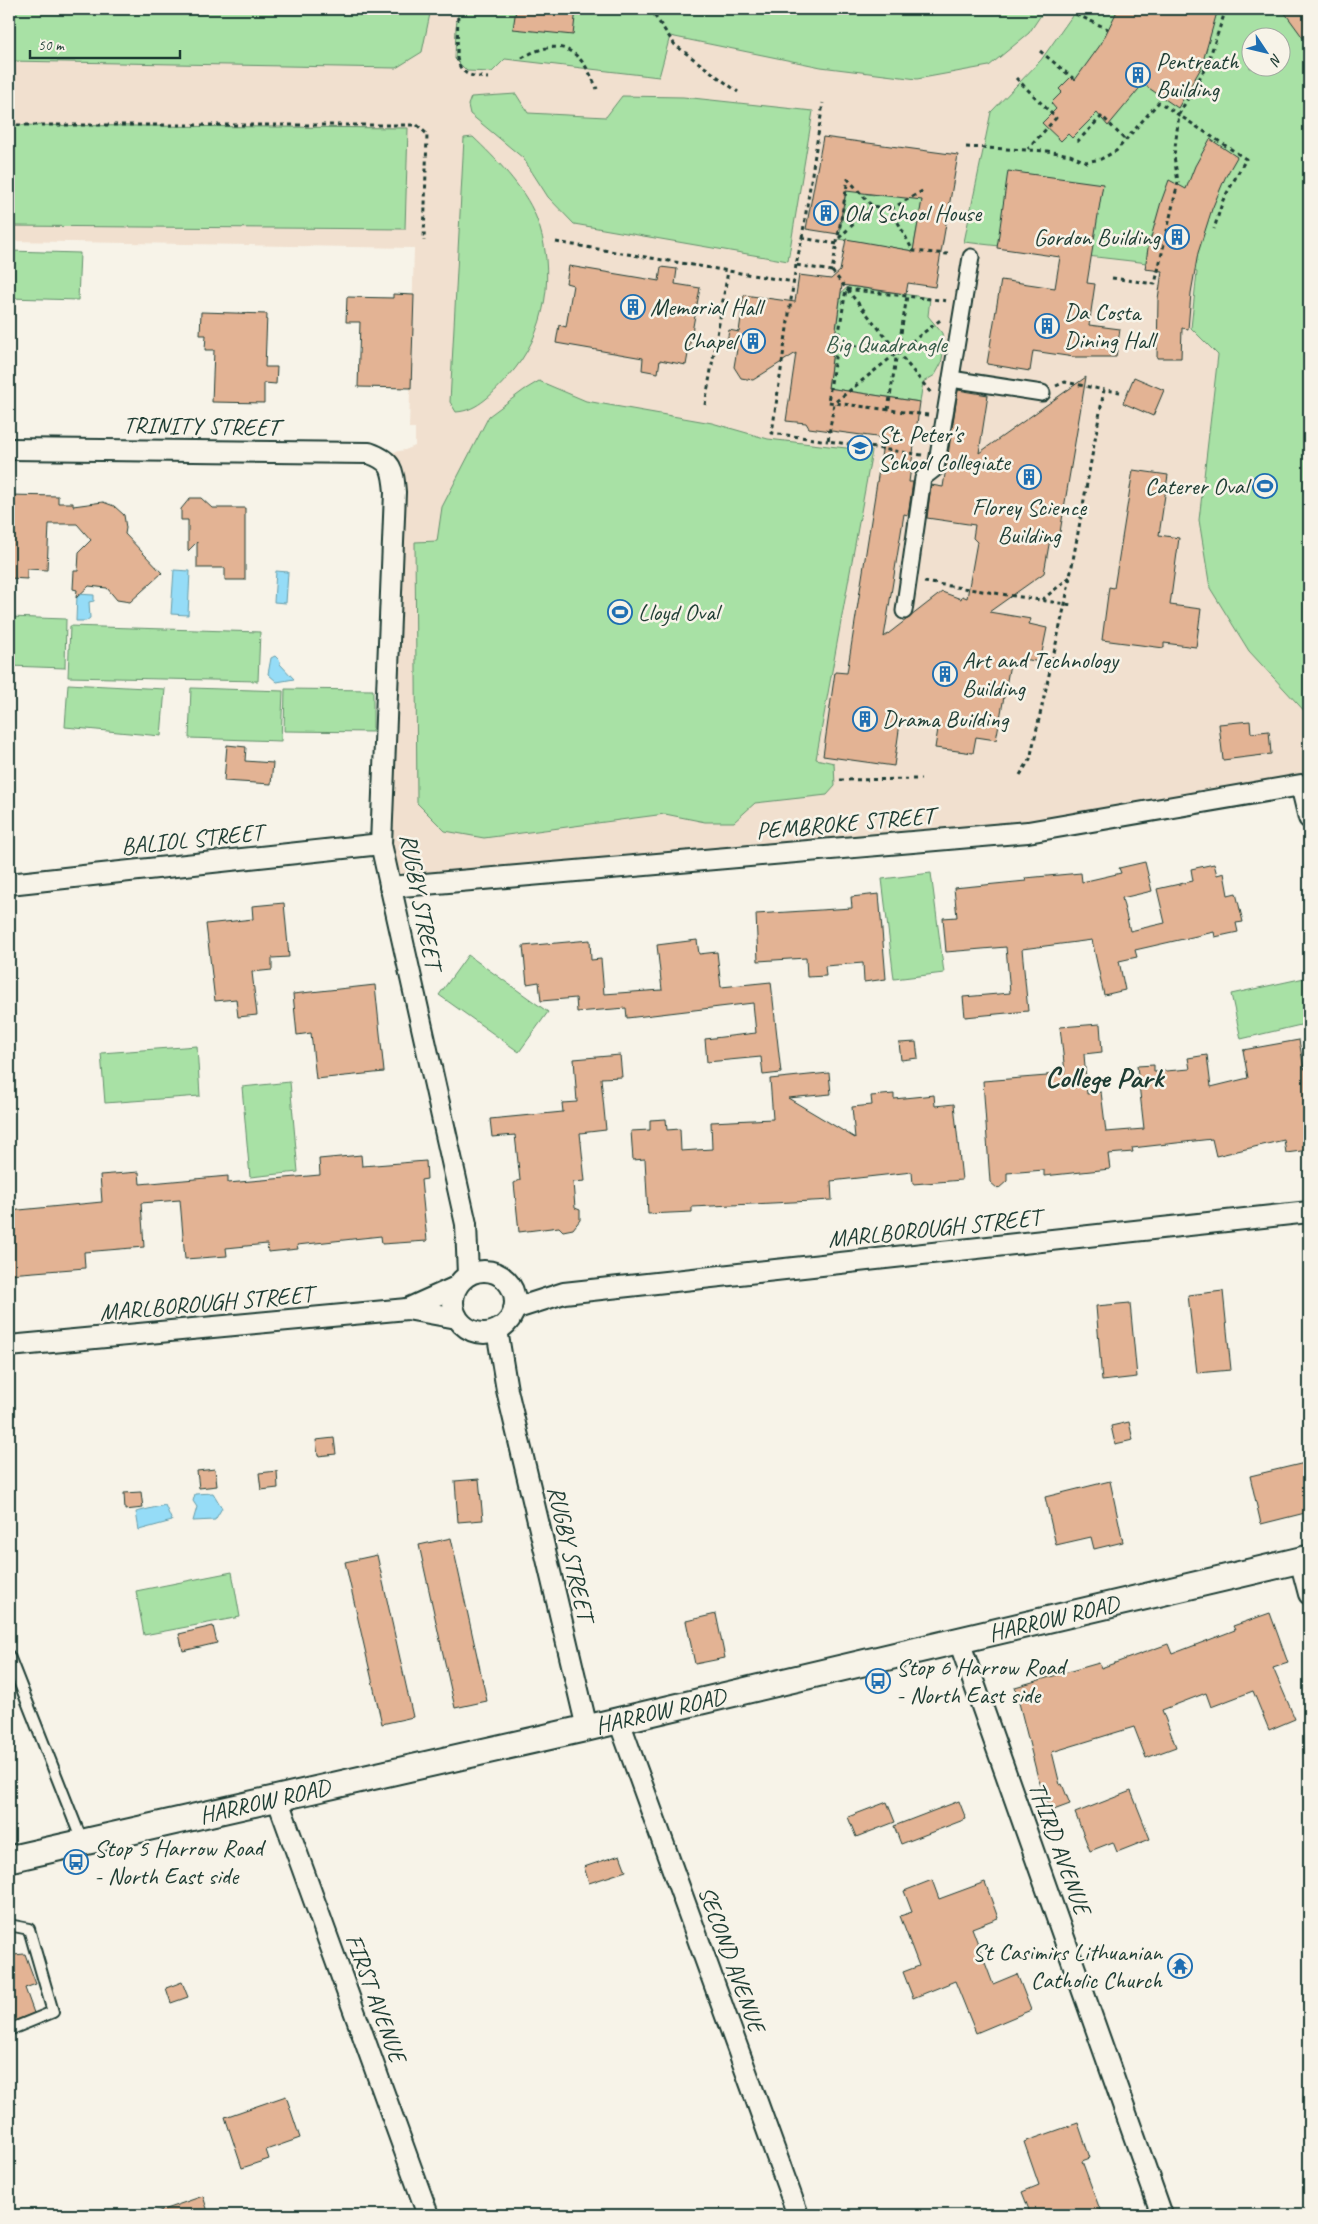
<svg xmlns="http://www.w3.org/2000/svg" width="1318" height="2224" font-family="Caveat,sans-serif">
<rect width="100%" height="100%" fill="#f7f3e8"/>
<filter id="ink" filterUnits="userSpaceOnUse"><feTurbulence type="fractalNoise" baseFrequency=".02" numOctaves="2"/><feDisplacementMap in="SourceGraphic" scale="10" xChannelSelector="R" yChannelSelector="G"/><feConvolveMatrix kernelMatrix="1 2 1 2 8 2 1 2 1" color-interpolation-filters="sRGB"/></filter>
<g filter="url(#ink)">
<path fill="#f1e0cf" fill-rule="evenodd" d="M9 9H1309V784L1028 832 390 887 388 453 405 450 415 446V428H409L414 248 9 241ZM1250 38H1280V68H1250Z"/>
<g fill="#a8e1a5" stroke="#648f6c" fill-rule="evenodd">
<polygon points="9,9 431,9 422,52 396,68 9,61"/>
<polygon points="459,9 1045,9 1029,33 989,66 917,79 821,67 670,36 659,77 505,59 492,72 467,71 455,59 456,27"/>
<path d="M1077 9H1309V716L1249 651 1210 588 1199 520 1218 355 1191 328 1197 272 1140 262 964 242 991 112 1041 60ZM1250 38H1280V68H1250Z"/>
<polygon points="516,94 528,113 606,117 622,96 683,97 813,111 788,261 574,224 548,197 523,158 470,114 468,105 471,97"/>
<polygon points="9,125 408,128 405,229 9,226"/>
<path d="M473 137C495 158 524 187 536 217 557 270 547 335 508 377 494 392 478 411 456 412L450 402 464 138Z"/>
<polygon points="848,179 866,194 895,197 897,186 924,190 913,251 839,239"/>
<polygon points="9,251 80,253 78,300 9,298"/>
<polygon points="849,286 930,298 928,316 942,333 944,348 941,364 935,375 923,382 920,402 828,388 841,293"/>
<polygon points="539,381 586,401 712,423 768,439 872,451 816,759 834,763 835,786 827,795 755,803 734,822 705,822 665,814 484,838 445,831 417,803 415,542 437,541 442,507 489,416 524,390"/>
<polygon points="9,617 66,619 65,668 9,666"/>
<polygon points="70,626 260,632 258,681 68,677"/>
<polygon points="68,684 165,689 161,736 65,727"/>
<polygon points="191,688 283,691 281,741 189,738"/>
<polygon points="285,689 373,690 373,732 284,731"/>
<polygon points="931,873 944,973 894,979 882,879"/>
<polygon points="468,955 548,1012 519,1052 439,995"/>
<polygon points="1309,977 1309,1023 1241,1039 1231,994"/>
<polygon points="197,1046 200,1096 105,1103 101,1053"/>
<polygon points="290,1082 298,1172 250,1177 242,1087"/>
<polygon points="232,1572 240,1617 144,1635 136,1591"/>
</g>
<g fill="#95dcf7" stroke="#669ca9">
<polygon points="174,570 190,571 188,615 171,614"/>
<polygon points="276,571 288,572 286,603 274,602"/>
<polygon points="77,594 94,595 94,601 89,602 90,618 86,621 76,621"/>
<polygon points="275,656 280,661 280,664 294,679 277,682 268,674 271,658"/>
<polygon points="213,1493 222,1508 215,1520 193,1521 197,1507 193,1501 195,1494"/>
<polygon points="165,1505 172,1521 139,1530 136,1512"/>
</g>
<g fill="#e3b394" stroke="#1f3d34">
<polygon points="516,9 576,9 573,35 513,29"/>
<polygon points="1118,9 1218,9 1201,68 1178,108 1143,84 1108,126 1097,113 1072,138 1068,134 1061,141 1042,123 1056,109 1051,103 1062,92 1059,89 1072,76 1075,80 1101,44"/>
<polygon points="1282,9 1309,9 1309,46"/>
<polygon points="823,137 958,155 935,287 908,283 906,294 842,285 828,388 920,402 909,482 913,482 908,515 904,514 884,637 942,592 961,599 962,596 967,598 977,542 973,538 975,525 927,518 931,485 943,487 958,390 988,395 979,453 1086,377 1060,532 1050,539 1044,573 989,612 1031,619 1029,624 1047,628 1040,662 1024,659 1023,666 1010,664 996,740 976,737 973,753 935,748 938,729 900,723 894,766 823,756 835,672 847,673 884,438 809,428 806,423 786,421 796,353 753,380 741,378 734,367 737,349 726,348 729,330 739,332 744,295 795,302 799,275 831,279 840,271 846,239 913,251 922,200 846,191 838,234 806,229"/>
<polygon points="1210,139 1237,157 1225,178 1212,209 1198,253 1191,293 1188,329 1182,328 1181,358 1157,358 1158,299 1162,271 1145,269 1148,248 1161,202 1169,180 1186,189 1195,166"/>
<polygon points="1008,171 1103,184 1087,283 1095,284 1089,325 1120,329 1116,357 1074,357 1033,351 1030,371 987,364 1001,280 1055,288 1060,257 997,248"/>
<polygon points="569,266 659,281 661,267 677,269 675,284 700,288 686,365 660,360 658,373 642,370 643,358 556,343 559,325 566,327 573,285 566,283"/>
<polygon points="393,294 414,295 411,388 358,387 360,322 346,322 347,297 393,298"/>
<polygon points="201,312 267,314 265,367 277,367 276,384 264,383 264,403 212,402 214,350 205,350 206,335 200,335"/>
<polygon points="1134,377 1164,390 1153,416 1123,403"/>
<polygon points="1133,470 1168,475 1159,535 1179,538 1170,605 1201,609 1196,647 1164,643 1164,648 1102,640 1109,587 1114,588"/>
<polygon points="9,495 58,496 58,503 73,503 73,506 103,502 114,506 124,515 126,528 125,534 162,573 130,602 117,600 107,588 89,586 76,598 77,590 73,589 74,571 78,571 79,552 91,540 77,524 49,524 47,570 27,569 27,579 9,578"/>
<polygon points="190,498 201,498 212,508 245,508 245,580 225,580 225,568 197,568 197,542 188,551 188,520 181,520 181,509"/>
<polygon points="1250,721 1251,733 1269,731 1271,754 1223,760 1219,724"/>
<polygon points="227,745 246,747 245,761 273,763 271,784 224,781"/>
<polygon points="1145,862 1152,891 1122,898 1130,931 1165,923 1157,889 1193,881 1191,869 1214,864 1217,875 1224,873 1228,895 1236,893 1243,922 1236,923 1238,932 1215,937 1214,932 1135,950 1137,957 1119,961 1125,990 1104,995 1092,940 1022,949 1028,1011 965,1017 963,997 1010,993 1006,947 946,952 943,918 957,917 954,888 1026,881 1025,878 1081,873 1082,882 1121,873 1119,868"/>
<polygon points="879,894 886,979 864,982 863,963 825,966 826,976 807,977 806,958 758,961 756,914 852,908 851,897"/>
<polygon points="284,903 289,957 272,958 272,970 252,972 257,1015 238,1017 236,999 215,1001 206,924 253,919 252,906"/>
<polygon points="590,940 591,960 601,959 604,994 662,990 657,945 697,940 699,954 717,952 721,987 771,982 781,1073 763,1075 761,1057 707,1062 705,1039 756,1033 753,1003 627,1018 626,1008 577,1012 576,998 541,1001 539,982 527,984 523,946"/>
<polygon points="375,985 384,1072 316,1079 311,1033 297,1035 293,994"/>
<polygon points="1100,1024 1102,1052 1084,1054 1087,1094 1101,1092 1106,1132 1144,1129 1137,1066 1154,1065 1154,1072 1190,1069 1188,1058 1207,1055 1211,1087 1248,1078 1243,1050 1299,1040 1304,1069 1309,1068 1309,1150 1286,1153 1284,1140 1216,1156 1212,1139 1132,1148 1133,1152 1108,1154 1110,1169 1044,1176 1044,1170 1007,1173 1007,1181 998,1189 990,1182 983,1081 1047,1076 1047,1074 1065,1072 1060,1027"/>
<polygon points="916,1042 918,1058 901,1060 899,1043"/>
<polygon points="620,1055 622,1077 601,1078 606,1130 580,1133 585,1181 573,1182 575,1208 580,1210 580,1220 573,1229 563,1231 559,1227 519,1232 514,1183 520,1180 515,1135 492,1137 490,1119 563,1112 562,1103 577,1102 574,1059"/>
<polygon points="829,1073 831,1094 788,1098 855,1138 852,1107 872,1105 871,1096 894,1094 894,1099 934,1095 935,1106 954,1104 962,1180 913,1184 912,1172 831,1181 832,1200 692,1207 692,1212 648,1214 645,1159 633,1160 631,1131 650,1130 650,1120 666,1119 667,1130 680,1129 681,1151 712,1149 711,1122 773,1119 770,1079"/>
<polygon points="361,1155 362,1166 426,1161 427,1179 421,1180 427,1241 382,1244 381,1236 297,1245 298,1249 268,1252 267,1244 226,1248 227,1256 185,1259 180,1200 141,1203 144,1247 84,1252 85,1268 9,1274 9,1211 102,1202 100,1175 139,1172 140,1184 228,1176 228,1183 320,1175 319,1159"/>
<polygon points="1223,1291 1231,1370 1197,1373 1188,1295"/>
<polygon points="1130,1303 1137,1377 1102,1381 1096,1306"/>
<polygon points="1129,1422 1133,1440 1115,1444 1111,1426"/>
<polygon points="334,1438 336,1454 318,1456 316,1440"/>
<polygon points="1309,1462 1309,1512 1261,1524 1250,1476"/>
<polygon points="215,1469 217,1486 199,1488 197,1471"/>
<polygon points="277,1471 278,1488 261,1490 259,1473"/>
<polygon points="479,1479 483,1520 458,1522 455,1481"/>
<polygon points="1110,1481 1123,1542 1094,1549 1091,1537 1056,1545 1045,1497"/>
<polygon points="141,1492 143,1508 125,1510 124,1493"/>
<polygon points="451,1538 487,1701 455,1708 419,1545"/>
<polygon points="377,1555 413,1717 382,1724 345,1562"/>
<polygon points="1270,1613 1288,1663 1273,1668 1295,1719 1269,1730 1253,1691 1211,1707 1206,1693 1162,1710 1176,1747 1146,1758 1134,1727 1052,1752 1060,1785 1062,1784 1070,1804 1051,1811 1038,1778 1015,1687 1099,1663 1101,1668 1168,1644 1172,1654 1235,1630 1233,1626"/>
<polygon points="716,1614 725,1658 695,1664 686,1621"/>
<polygon points="213,1626 217,1643 183,1651 179,1634"/>
<polygon points="1131,1791 1150,1839 1117,1852 1113,1842 1090,1851 1075,1813"/>
<polygon points="959,1801 966,1819 901,1844 894,1826"/>
<polygon points="887,1802 895,1822 856,1837 848,1817"/>
<polygon points="620,1855 626,1871 589,1883 584,1867"/>
<polygon points="932,1880 939,1899 985,1882 998,1918 972,1928 993,1984 1017,1974 1031,2010 976,2033 955,1981 913,1998 903,1972 919,1966 900,1916 912,1912 904,1891"/>
<polygon points="9,1950 11,1950 13,1955 25,1954 36,1984 25,1988 34,2013 9,2023"/>
<polygon points="182,1982 188,1997 171,2003 166,1988"/>
<polygon points="286,2096 300,2138 266,2150 269,2159 242,2168 225,2117"/>
<polygon points="1078,2123 1090,2158 1082,2161 1102,2215 1031,2215 1022,2192 1039,2185 1024,2142"/>
<polygon points="203,2196 209,2215 154,2215 154,2213"/>
</g>
<g fill="none" stroke-linecap="round" stroke-linejoin="round">
<defs>
<g id="service">
<polyline points="9,1656 82,1841"/>
<polyline points="9,1925 29,1929 53,2012 9,2030"/>
</g>
<g id="pedestrian">
<polyline points="951,379 1042,393"/>
<polyline points="904,611 923,478 936,468 971,257"/>
</g>
<g id="minor">
<path d="M9 449 369 453C392 461 393 469 395 492L381 844 466 1224 468 1275"/>
<polyline points="9,884 381,844"/>
<polyline points="390,887 1028,832 1301,785 1309,818"/>
<circle cx="484" cy="1302" r="31"/>
<polyline points="407,1309 456,1287"/>
<polyline points="514,1309 564,1293 1309,1212"/>
<polyline points="497,1330 507,1390 587,1728"/>
<polyline points="9,1346 407,1309 457,1318"/>
<polyline points="1300,1560 1309,1594"/>
<polyline points="959,1641 1162,2215"/>
<polyline points="619,1721 798,2215"/>
<polyline points="277,1798 428,2215"/>
</g>
<g id="tertiary">
<path id="s1" d="M9 1859 587 1728 1309 1558"/>
</g>
</defs>
<use href="#service" stroke="#1f3d34" stroke-width="14"/>
<use href="#pedestrian" stroke="#1f3d34" stroke-width="19"/>
<use href="#minor" stroke="#1f3d34" stroke-width="24"/>
<use href="#tertiary" stroke="#1f3d34" stroke-width="29"/>
<g stroke="#1f3d34" stroke-width="3" stroke-dasharray="4 4" stroke-linecap="butt">
<path d="M458 9 457 58C461 76 471 76 488 78"/>
<polyline points="650,9 675,45 738,92"/>
<polyline points="1069,11 1108,29"/>
<polyline points="1040,51 1074,79"/>
<path d="M522 58C562 35 581 50 597 89"/>
<polyline points="1016,78 1056,118 1028,149"/>
<polyline points="9,125 417,125 427,134 424,241"/>
<polyline points="1077,142 1102,116 1126,141"/>
<polyline points="966,147 1047,151 1070,155 1086,162 1101,159 1116,151 1159,102 1246,159 1223,200 1214,229"/>
<polyline points="891,209 924,190"/>
<polyline points="802,238 823,103"/>
<polyline points="839,238 872,206 891,209 913,251 948,254"/>
<polyline points="556,242 794,282"/>
<polyline points="837,244 802,238 796,265 832,271 848,179 872,206"/>
<polyline points="796,265 772,433 828,441"/>
<polyline points="832,271 931,393"/>
<polyline points="1112,278 1155,284 1178,182 1174,156 1179,114 1207,65 1226,9"/>
<polyline points="838,343 898,352 907,296"/>
<polyline points="1056,386 1065,382 1104,390"/>
<polyline points="705,405 728,271"/>
<polyline points="888,410 897,352"/>
<polyline points="928,415 828,402 846,289 948,301"/>
<polyline points="922,455 828,441 834,403 898,352 943,318"/>
<polyline points="924,582 1072,605"/>
<polyline points="1042,600 1070,577"/>
<polyline points="1020,775 1030,759 1065,604 1104,390 1120,392"/>
<polyline points="840,780 921,779"/>
</g>
<use href="#service" stroke="#f7f3e8" stroke-width="10"/>
<use href="#pedestrian" stroke="#f7f3e8" stroke-width="15"/>
<use href="#minor" stroke="#f7f3e8" stroke-width="20"/>
<use href="#tertiary" stroke="#f7f3e8" stroke-width="25"/>
</g>
</g>
<defs>
<symbol id="building-ring" viewBox="-11 -11 22 22"><circle r="9.5" fill="#f7f3e8" stroke="#1f6fb2" stroke-width="1.5"/><path d="M-4-6H4V6H1V3H-1V6H-4ZM-2.5-4.3h1.7v1.8h-1.7ZM.8-4.3h1.7v1.8H.8ZM-2.5-1h1.7V.8h-1.7ZM.8-1h1.7V.8H.8Z" fill="#1f6fb2"/></symbol>
<symbol id="school-ring" viewBox="-11 -11 22 22"><circle r="9.5" fill="#f7f3e8" stroke="#1f6fb2" stroke-width="1.5"/><path d="M0-5L7-2L0 1L-7-2ZM-4 1L0 2.5L4 1V4Q0 6-4 4Z" fill="#1f6fb2"/></symbol>
<symbol id="stadium-ring" viewBox="-11 -11 22 22"><circle r="9.5" fill="#f7f3e8" stroke="#1f6fb2" stroke-width="1.5"/><path d="M0-5a6.5 5 0 1 0 0 10a6.5 5 0 1 0 0-10ZM-3.5-1.8h7v3.6h-7Z" fill="#1f6fb2"/></symbol>
<symbol id="bus-ring" viewBox="-11 -11 22 22"><circle r="9.5" fill="#f7f3e8" stroke="#1f6fb2" stroke-width="1.5"/><path d="M-5-6H5V4H4V6H2V4H-2V6H-4V4H-5ZM-3.5-4V0h7V-4ZM-3.5 1.2v1.5H-2V1.2ZM2 1.2v1.5H3.5V1.2Z" fill="#1f6fb2"/></symbol>
<symbol id="temple-ring" viewBox="-11 -11 22 22"><circle r="9.5" fill="#f7f3e8" stroke="#1f6fb2" stroke-width="1.5"/><path d="M0-6L5-2H3V0L6.5 2.5H4V6H1.5V3h-3V6H-4V2.5H-6.5L-3 0V-2H-5Z" fill="#1f6fb2"/></symbol>
</defs>
<g fill-rule="evenodd">
<use href="#building-ring" x="1124" y="61" width="28" height="28"/>
<use href="#building-ring" x="812" y="199" width="28" height="28"/>
<use href="#building-ring" x="1163" y="223" width="28" height="28"/>
<use href="#building-ring" x="619" y="293" width="28" height="28"/>
<use href="#building-ring" x="1033" y="312" width="28" height="28"/>
<use href="#building-ring" x="739" y="327" width="28" height="28"/>
<use href="#school-ring" x="846" y="434" width="28" height="28"/>
<use href="#building-ring" x="1015" y="463" width="28" height="28"/>
<use href="#stadium-ring" x="1251" y="472" width="28" height="28"/>
<use href="#stadium-ring" x="606" y="598" width="28" height="28"/>
<use href="#building-ring" x="931" y="660" width="28" height="28"/>
<use href="#building-ring" x="851" y="705" width="28" height="28"/>
<use href="#bus-ring" x="864" y="1667" width="28" height="28"/>
<use href="#bus-ring" x="62" y="1848" width="28" height="28"/>
<use href="#temple-ring" x="1166" y="1952" width="28" height="28"/>
</g>
<g text-anchor="middle" stroke-width="5" stroke-linejoin="round" paint-order="stroke">
<g font-size="24" fill="#1f3d34" stroke="#f7f3e8" text-anchor="start">
<text x="1156" y="69">Pentreath<tspan x="1156" dy="28">Building</tspan></text>
<text x="844" y="221">Old School House</text>
<text x="1160" y="245" text-anchor="end">Gordon Building</text>
<text x="650" y="315">Memorial Hall</text>
<text x="1064" y="320">Da Costa<tspan x="1064" dy="28">Dining Hall</tspan></text>
<text x="736" y="349" text-anchor="end">Chapel</text>
<text x="878" y="442">St. Peter's<tspan x="878" dy="28">School Collegiate</tspan></text>
<text x="1248" y="494" text-anchor="end">Caterer Oval</text>
<text x="1029" y="515" text-anchor="middle">Florey Science<tspan x="1029" dy="28">Building</tspan></text>
<text x="638" y="620">Lloyd Oval</text>
<text x="962" y="668">Art and Technology<tspan x="962" dy="28">Building</tspan></text>
<text x="882" y="727">Drama Building</text>
<text x="896" y="1675">Stop 6 Harrow Road<tspan x="896" dy="28">- North East side</tspan></text>
<text x="94" y="1856">Stop 5 Harrow Road<tspan x="94" dy="28">- North East side</tspan></text>
<text x="1162" y="1960" text-anchor="end">St Casimirs Lithuanian<tspan x="1162" dy="28">Catholic Church</tspan></text>
</g>
<g font-size="24" fill="#3a5e4b" stroke="#f7f3e8">
<text x="886" y="352">Big Quadrangle</text>
</g>
<g font-size="24" fill="#1f3d34" stroke="#f7f3e8">
<text transform="translate(201 426) rotate(1)" y="8">TRINITY STREET</text>
<text transform="translate(845 823) rotate(-5)" y="8">PEMBROKE STREET</text>
<text transform="translate(192 839) rotate(-6)" y="8">BALIOL STREET</text>
<text transform="translate(421 901) rotate(79)" y="8">RUGBY STREET</text>
<text transform="translate(934 1228) rotate(-6)" y="8">MARLBOROUGH STREET</text>
<text transform="translate(206 1303) rotate(-5)" y="8">MARLBOROUGH STREET</text>
<text transform="translate(571 1553) rotate(77)" y="8">RUGBY STREET</text>
<text dy="8" stroke="none"><textPath href="#s1" startOffset="1072">HARROW ROAD</textPath></text>
<text dy="8" stroke="none"><textPath href="#s1" startOffset="668">HARROW ROAD</textPath></text>
<text dy="8" stroke="none"><textPath href="#s1" startOffset="262">HARROW ROAD</textPath></text>
<text transform="translate(1060 1848) rotate(70)" y="8">THIRD AVENUE</text>
<text transform="translate(732 1959) rotate(70)" y="8">SECOND AVENUE</text>
<text transform="translate(376 1998) rotate(70)" y="8">FIRST AVENUE</text>
</g>
<g font-size="29" font-weight="bold" fill="#1f3d34" stroke="#f7f3e8">
<text x="1104" y="1087">College Park</text>
</g>
</g>
<rect width="1318" height="2224" fill="none" stroke="#f7f3e8" stroke-width="30"/>
<rect x="15" y="15" width="1288" height="2194" fill="none" stroke="#1f3d34" stroke-width="2" filter="url(#ink)"/>
<g transform="translate(1266 52) rotate(125)"><circle r="24" fill="#f7f3e8" stroke="#a1aaa0"/>
<path d="M0-4L9 19L0 12L-9 19Z" fill="#1f6fb2"/>
<text y="-8" font-size="14" font-weight="bold" text-anchor="middle" fill="#1f3d34">N</text>
</g>
<path d="M30 50v8h150v-8" fill="none" stroke="#1f3d34" stroke-width="2.5"/>
<text x="38" y="50" font-size="15" fill="#1f3d34" stroke="#f7f3e8" stroke-width="4" paint-order="stroke">50 m</text>
</svg>
